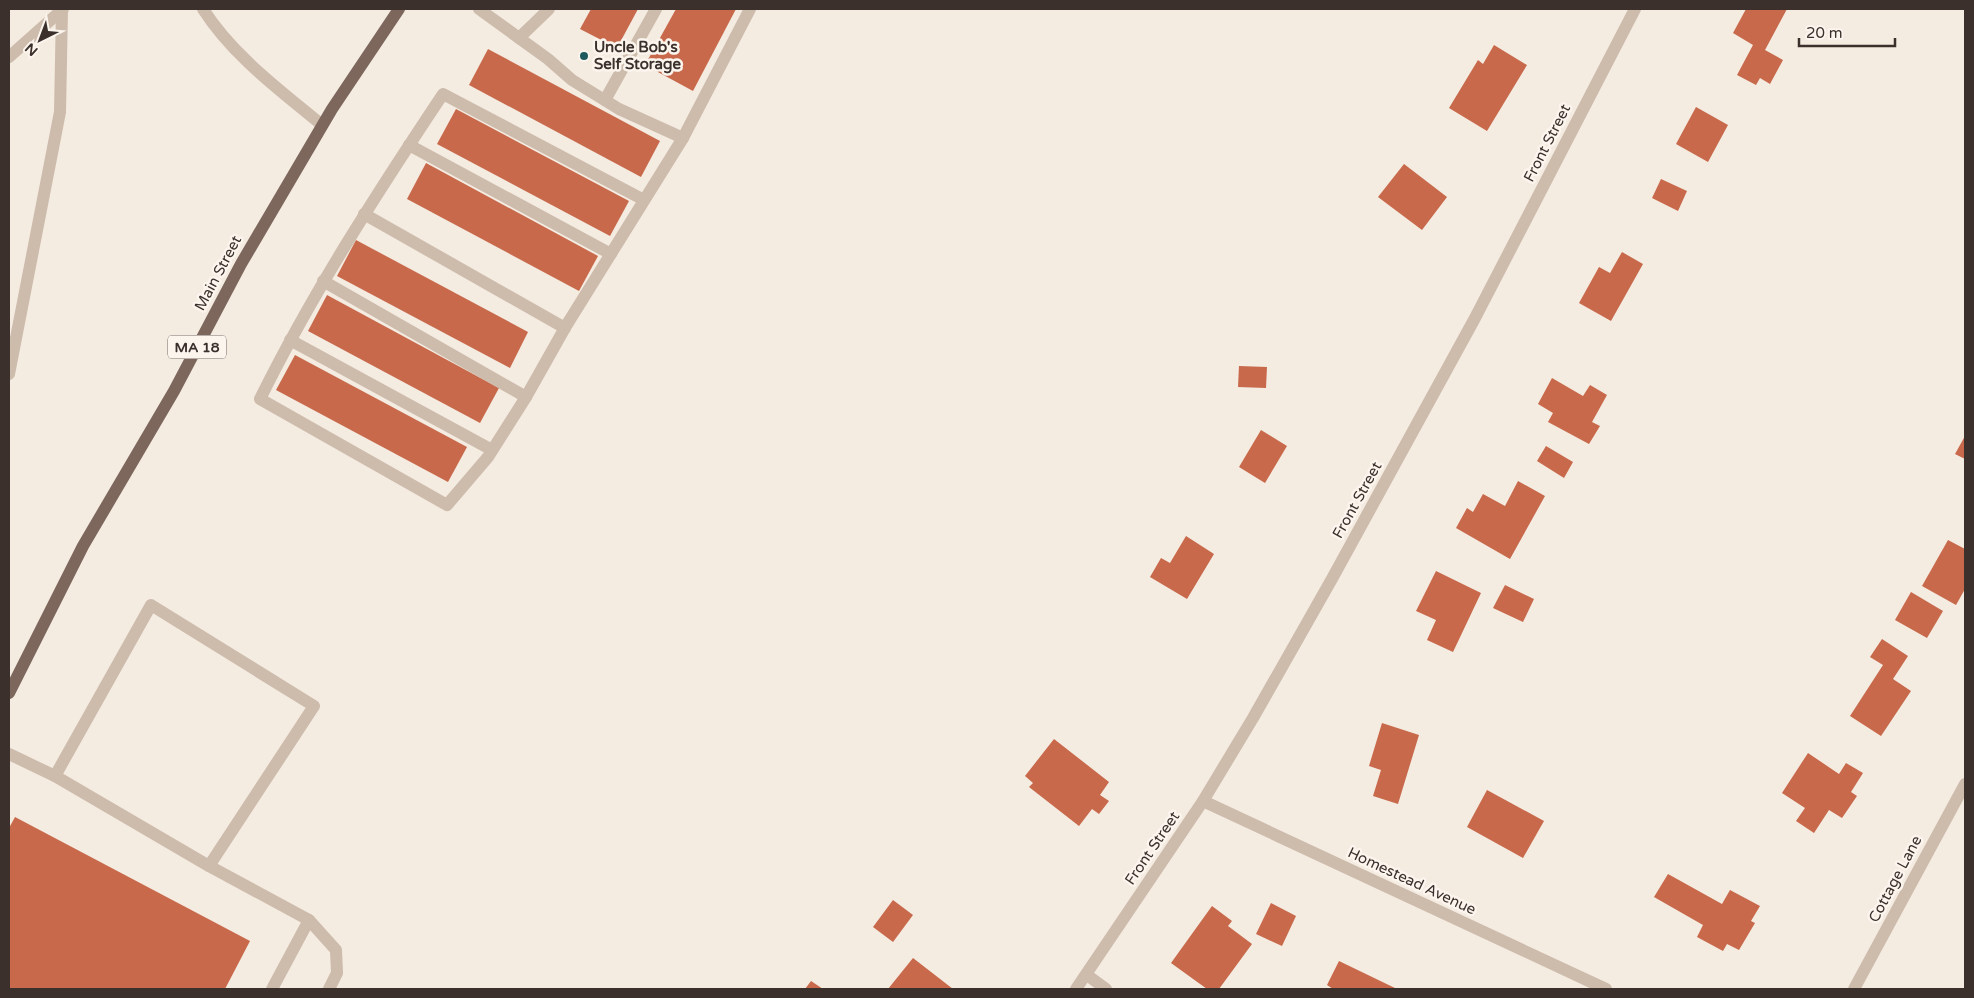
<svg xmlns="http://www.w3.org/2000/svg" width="1974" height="998" font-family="'Varela Round',sans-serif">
<rect width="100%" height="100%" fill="#f4ebe1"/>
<g fill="#c8694b">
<polygon points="591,9 638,9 617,48 580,29"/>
<polygon points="676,9 736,9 693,91 645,65"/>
<polygon points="1746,9 1787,9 1765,50 1783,60 1770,84 1760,78 1756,85 1737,75 1753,45 1733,33"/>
<polygon points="1494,45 1527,65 1487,131 1449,108 1478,60 1483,64"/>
<polygon points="488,49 660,141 641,177 469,85"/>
<polygon points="1696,107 1728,125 1708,162 1676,144"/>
<polygon points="456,109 629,201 610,236 437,144"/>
<polygon points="426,163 598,256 579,291 407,199"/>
<polygon points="1404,164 1447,197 1422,230 1378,197"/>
<polygon points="1661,179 1687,191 1678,211 1652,198"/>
<polygon points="356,240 528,332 510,368 337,276"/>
<polygon points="1622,252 1643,264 1611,321 1579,303 1599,267 1610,273"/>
<polygon points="327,295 499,388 480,423 308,331"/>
<polygon points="295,355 467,447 448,482 276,390"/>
<polygon points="1239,366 1267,367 1266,388 1238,387"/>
<polygon points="1552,378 1583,396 1590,385 1607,395 1592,422 1600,426 1589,444 1548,422 1553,413 1538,404"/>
<polygon points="1261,430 1287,446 1265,483 1239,467"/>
<polygon points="1965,436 1965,459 1955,454"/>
<polygon points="1546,446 1573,462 1564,478 1537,461"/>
<polygon points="1518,481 1545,496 1510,559 1456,528 1467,508 1473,512 1483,494 1505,506"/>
<polygon points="1186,536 1214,554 1187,599 1150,577 1161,558 1170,563"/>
<polygon points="1948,540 1965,549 1965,589 1956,605 1922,586"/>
<polygon points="1436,571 1481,593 1453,652 1427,640 1436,620 1416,611"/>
<polygon points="1505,585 1534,599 1523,622 1493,608"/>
<polygon points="1911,592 1943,611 1927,638 1895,620"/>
<polygon points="1882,639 1908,656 1893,679 1911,691 1881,736 1850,716 1883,665 1870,657"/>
<polygon points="1382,723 1419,735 1398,804 1373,796 1381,770 1369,766"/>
<polygon points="1054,739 1109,782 1100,795 1109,801 1099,814 1092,809 1079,826 1029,787 1033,783 1025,776"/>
<polygon points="1808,753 1839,774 1846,763 1863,773 1851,792 1857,796 1842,818 1829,810 1814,833 1796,821 1805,808 1782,793"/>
<polygon points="1487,790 1544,821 1523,858 1467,827"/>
<polygon points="15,817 250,941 225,989 9,989 9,828"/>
<polygon points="1668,874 1722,904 1730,890 1760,906 1751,921 1755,923 1739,950 1727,944 1723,951 1697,937 1703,925 1654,897"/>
<polygon points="893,900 913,915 893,942 873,927"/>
<polygon points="1271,903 1296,916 1282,946 1256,934"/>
<polygon points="1212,906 1232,921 1228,926 1252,944 1219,989 1207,989 1171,963"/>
<polygon points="913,958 953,989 888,989"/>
<polygon points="1339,961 1397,989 1333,989 1327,985"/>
<polygon points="811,981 823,989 805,989"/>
</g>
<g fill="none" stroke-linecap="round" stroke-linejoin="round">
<g stroke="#cdbbac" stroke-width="12">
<path d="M203 9C233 56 280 90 322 125"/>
<polyline points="479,9 548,59 572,80 619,109 683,138"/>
<polyline points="519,38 549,9"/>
<polyline points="9,57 63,9"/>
<polyline points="605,100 656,9"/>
<polyline points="409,145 611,254"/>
<path d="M644 200 443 94C377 193 313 292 260 399L447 505 488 457 526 397 566 326 683 138 750 9"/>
<polyline points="364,214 565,328"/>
<polyline points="323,281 526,397"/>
<polyline points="290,340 492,450"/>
<polyline points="9,374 60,112 62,9"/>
<polyline points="9,754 55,776 209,866 309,920 336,950 337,973 329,989"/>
<polyline points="55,776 151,605 314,706 209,866"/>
<polyline points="1087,975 1106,989"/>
<polyline points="272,989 309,920"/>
</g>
<g stroke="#cdbbac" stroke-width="12">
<polyline points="1203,801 1606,989"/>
<polyline points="1854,989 1965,784"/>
</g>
<polyline stroke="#cdbbac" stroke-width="12" points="1076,989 1203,801 1253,718 1333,577 1475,318 1635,9"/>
<polyline stroke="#7d675c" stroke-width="12" points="9,693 83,546 174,391 241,264 332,109 399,9"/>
</g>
<circle fill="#1f5a5e" stroke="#fbf5ee" stroke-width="2" cx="584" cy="56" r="5"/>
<g text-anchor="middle" stroke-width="5" stroke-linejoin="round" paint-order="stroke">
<rect fill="#fbf5ee" stroke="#756b66" stroke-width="1" x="168" y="335.5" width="58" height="23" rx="4"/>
<g font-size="14" font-weight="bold" fill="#3b302b">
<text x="197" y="352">MA 18</text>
</g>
<g font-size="15" font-weight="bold" fill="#3b302b" stroke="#fbf5ee" text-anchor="start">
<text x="594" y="52">Uncle Bob's<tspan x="594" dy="17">Self Storage</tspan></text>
</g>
<g font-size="15" fill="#3b302b" stroke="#fbf5ee">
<text transform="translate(1547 143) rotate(-63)" y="5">Front Street</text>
<text transform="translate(218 273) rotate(-62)" y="5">Main Street</text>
<text transform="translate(1357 500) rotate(-61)" y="5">Front Street</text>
<text transform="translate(1152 848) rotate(-56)" y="5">Front Street</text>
<text transform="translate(1895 879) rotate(-62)" y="5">Cottage Lane</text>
<text transform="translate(1412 881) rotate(25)" y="5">Homestead Avenue</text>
</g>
</g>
<rect width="1974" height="998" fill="none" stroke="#3b302b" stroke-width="20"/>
<g transform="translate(40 40) rotate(222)" stroke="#fbf5ee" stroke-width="4" paint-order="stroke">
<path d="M0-4L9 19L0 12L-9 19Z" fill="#3b302b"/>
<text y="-8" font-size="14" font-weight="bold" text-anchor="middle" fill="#3b302b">N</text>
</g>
<path d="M1799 38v8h96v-8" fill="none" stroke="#3b302b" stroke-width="2.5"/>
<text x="1806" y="38" font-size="15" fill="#3b302b" stroke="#fbf5ee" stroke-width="4" paint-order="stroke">20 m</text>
</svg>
